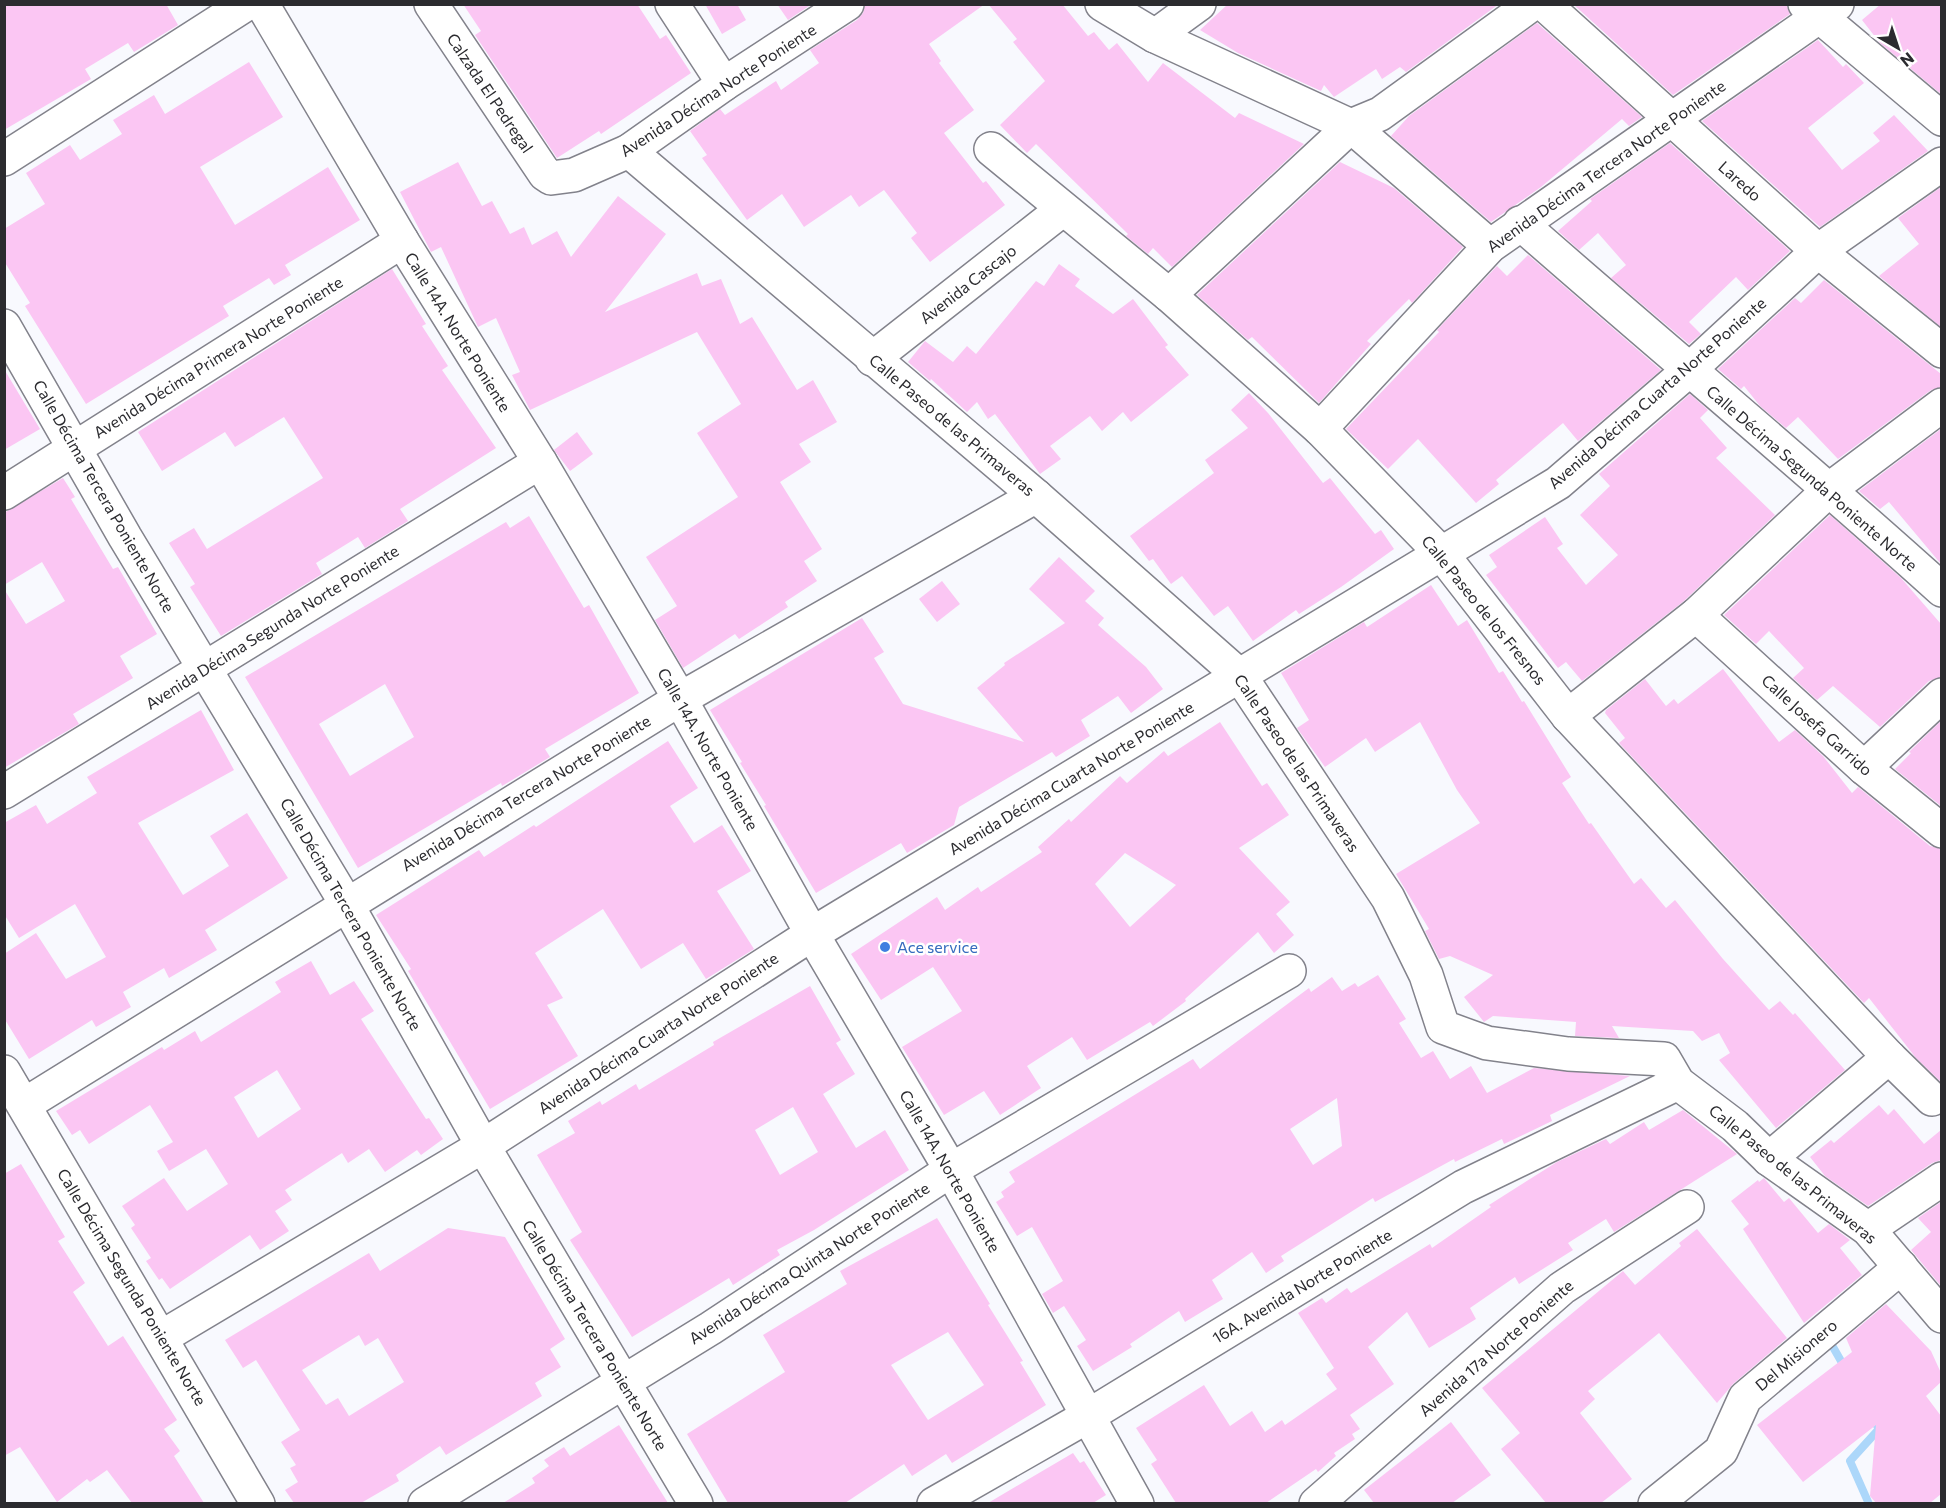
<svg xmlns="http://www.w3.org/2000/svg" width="1946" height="1508" font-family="Commissioner,sans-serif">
<rect width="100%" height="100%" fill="#f8f9fe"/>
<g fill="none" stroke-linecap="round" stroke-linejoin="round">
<g stroke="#acd7fa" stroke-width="8">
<polyline points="1833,1347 1845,1368"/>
<polyline points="1869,1504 1850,1461 1879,1429 1876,1424"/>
</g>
</g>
<g fill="#fbc6f3" fill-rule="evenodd">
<polygon points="4,4 166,4 178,25 134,52 128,43 85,69 91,79 4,130"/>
<polygon points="463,4 637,4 660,39 666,35 691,73 601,134 599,131 557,158 475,35 481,31"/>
<polygon points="705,4 737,4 746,20 722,34"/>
<polygon points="777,4 812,4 788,20"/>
<polygon points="865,4 985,4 929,44 941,61 939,63 974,110 944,133 983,183 986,181 1005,205 930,262 911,238 917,233 884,190 859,207 851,195 804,227 782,194 747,220 702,158 707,155 690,131 720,109 725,115 776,81 781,90 819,63 810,50 857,20 863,13"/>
<polygon points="988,4 1062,4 1088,36 1094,32 1109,50 1117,43 1148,82 1163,63 1235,118 1239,113 1304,144 1172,267 1153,248 1148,254 1126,236 1128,234 1036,144 1027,153 1000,125 1045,81 1013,42 1017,39"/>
<polygon points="1228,4 1499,4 1406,72 1400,67 1382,79 1376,69 1334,97 1324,85 1321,91 1238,53 1200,30"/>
<polygon points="1573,4 1786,4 1790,14 1673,95"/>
<polygon points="1881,4 1941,4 1941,94 1880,43 1862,20"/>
<polygon points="1537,23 1642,117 1629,126 1622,119 1541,187 1491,222 1391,136 1409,116"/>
<polygon points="1818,40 1843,67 1846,64 1864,83 1808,128 1842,170 1880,141 1873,133 1894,115 1928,151 1820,227 1702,121"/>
<polygon points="249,62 283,117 200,167 235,225 328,167 360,220 285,265 291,275 274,285 269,278 223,306 229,316 86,404 25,306 30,303 4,261 4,229 45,204 26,173 70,145 80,160 122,134 113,120 154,95 165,114"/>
<polygon points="1670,143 1790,251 1748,290 1736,277 1689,322 1701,334 1689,344 1611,278 1626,265 1598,233 1579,250 1558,231 1592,201 1590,199"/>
<polygon points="458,162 482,206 492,201 510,234 524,227 532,245 557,231 571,257 618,196 666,234 605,312 697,273 702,286 721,279 740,324 752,317 797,390 813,380 837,422 799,444 811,462 780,482 822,549 804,561 817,581 785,602 788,607 739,639 735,634 683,668 655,620 677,606 646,557 738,497 697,433 741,404 697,332 530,410 512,375 520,372 496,318 478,327 441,247 431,252 400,192"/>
<polygon points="1340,162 1394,188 1463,247 1412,303 1409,299 1367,341 1371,344 1319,403 1252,337 1248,340 1197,295"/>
<polygon points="1941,187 1941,327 1879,276 1919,244 1898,218"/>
<polygon points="1528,255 1661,370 1578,441 1563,423 1496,480 1499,484 1476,503 1418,439 1388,469 1346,429 1439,332 1437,330 1497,266 1507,276"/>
<polygon points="1059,264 1080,279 1075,286 1113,314 1133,299 1168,345 1165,347 1189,375 1131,422 1123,412 1102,431 1090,416 1050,446 1061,459 1040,474 995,414 988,419 977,402 967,412 931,379 930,381 908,362 925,341 953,362 967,346 976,354 1036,281 1044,286"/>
<polygon points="392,269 426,324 422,326 448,366 442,370 496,448 400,509 408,521 365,548 358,537 316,563 322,574 221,636 190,587 195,584 169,543 194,528 207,549 323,478 284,417 235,447 225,432 162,471 138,432"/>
<polygon points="1824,280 1941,374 1941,387 1931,390 1838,459 1798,417 1786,428 1760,406 1744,386 1741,389 1718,369 1795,298 1801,303"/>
<polygon points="4,369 40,429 4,450"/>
<polygon points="1249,393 1268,413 1323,483 1330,478 1375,534 1381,530 1394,549 1341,587 1299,614 1296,610 1253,641 1228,606 1214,616 1182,576 1171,584 1153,559 1149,561 1130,536 1214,473 1205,460 1248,428 1231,410"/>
<polygon points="1690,394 1708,410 1700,418 1727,448 1716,458 1775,515 1684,601 1582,681 1566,662 1558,668 1486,575 1497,567 1489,555 1545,517 1563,544 1557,548 1586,585 1618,555 1580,515 1610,486 1599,474"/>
<polygon points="1941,429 1941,564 1889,502 1880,509 1859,491"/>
<polygon points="577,432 593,454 570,471 554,450"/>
<polygon points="63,478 75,497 71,499 113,569 118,567 157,634 120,656 133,678 73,714 79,724 4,768 4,589 26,624 65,601 42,562 4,585 4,513"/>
<polygon points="1830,515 1901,578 1941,624 1941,677 1929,681 1880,727 1833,686 1817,700 1793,678 1804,668 1769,631 1756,644 1724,615"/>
<path d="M529 516 584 608 589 605 639 693 545 749 550 757 502 786 501 783 358 868 245 677 506 522 510 528ZM385 684 414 737 350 776 319 724Z"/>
<polygon points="1059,557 1095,591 1085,601 1104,618 1098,625 1146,667 1163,689 1131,713 1118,696 1081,720 1090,736 1056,757 1052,752 959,807 954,825 907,853 901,843 816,893 764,806 766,805 740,763 742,762 710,710 862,618 884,652 874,658 903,704 1024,742 977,688 1005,665 1004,663 1065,623 1029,589"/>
<polygon points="942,581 960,604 937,622 919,599"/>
<polygon points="1431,585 1458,626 1467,620 1499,673 1503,671 1522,702 1524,701 1571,777 1562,783 1589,824 1591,823 1634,884 1641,878 1666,908 1675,900 1723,959 1769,1010 1780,1001 1793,1015 1795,1013 1845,1070 1776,1128 1719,1060 1730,1053 1719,1033 1702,1041 1693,1031 1612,1026 1619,1038 1575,1036 1576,1022 1493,1016 1484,1022 1464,997 1493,975 1450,956 1439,959 1425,931 1429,929 1396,874 1480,823 1457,790 1420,722 1375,752 1366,738 1325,767 1297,728 1309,720 1281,673 1364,622 1367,627"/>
<polygon points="1723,669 1779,742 1795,730 1823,756 1852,793 1858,787 1930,846 1941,849 1941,1082 1916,1058 1869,998 1864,1003 1619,743 1625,738 1605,713 1606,710 1645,679 1666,706 1674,699 1678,704"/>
<polygon points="201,710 234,770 138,823 183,895 229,866 210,836 247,813 288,878 205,930 217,950 169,978 164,968 123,992 131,1007 96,1027 92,1020 29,1059 4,1018 4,954 36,933 66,979 106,957 75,904 19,938 4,914 4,823 36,805 47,824 97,793 87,777"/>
<polygon points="1941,721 1941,806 1895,769 1911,753 1909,752"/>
<path d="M1220 722 1262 786 1267 783 1289 815 1239 848 1290 902 1276 914 1294 935 1274 953 1258 932 1185 999 1186 1001 1153 1026 1150 1022 1087 1060 1072 1037 1027 1066 1041 1088 1000 1115 984 1091 944 1115 902 1047 962 1011 933 967 881 1000 851 954 937 897 945 910 978 887 981 892 1042 852 1038 847 1069 819 1071 822 1120 776 1127 783 1164 751 1168 756ZM1125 853 1176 885 1130 927 1095 884Z"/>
<polygon points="668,741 698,788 670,806 694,843 722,825 751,871 717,891 754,949 706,979 683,943 641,969 603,909 535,953 563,998 547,1005 578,1056 490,1109 408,971 411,969 376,915 479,850 484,857 534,825 536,827"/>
<path d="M311 961 330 995 354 981 374 1011 361 1019 426 1119 429 1118 443 1139 421 1155 417 1150 385 1172 369 1149 348 1163 342 1153 285 1190 292 1200 275 1211 289 1231 260 1250 250 1235 170 1289 162 1278 159 1280 146 1261 151 1258 131 1228 135 1225 122 1206 164 1178 187 1211 228 1184 206 1149 169 1171 157 1151 173 1142 150 1105 89 1144 80 1130 72 1135 56 1111 162 1047 164 1050 195 1031 201 1042 281 992 275 982ZM277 1070 301 1109 258 1138 234 1097Z"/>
<path d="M1378 975 1406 1019 1399 1023 1421 1058 1433 1051 1450 1079 1471 1066 1487 1093 1534 1068 1630 1076 1550 1115 1552 1121 1504 1144 1502 1139 1455 1162 1454 1159 1375 1202 1373 1198 1281 1256 1284 1261 1266 1273 1252 1252 1212 1280 1223 1299 1185 1322 1179 1311 1130 1344 1132 1347 1093 1371 1077 1346 1086 1340 1064 1306 1053 1313 1042 1294 1063 1281 1032 1227 1017 1236 996 1202 1004 1197 1001 1192 1015 1182 1009 1172 1193 1059 1200 1069 1309 988 1311 992 1332 977 1342 991 1355 983 1358 987ZM1337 1098 1342 1146 1313 1165 1290 1129Z"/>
<path d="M810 986 841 1040 836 1043 855 1074 823 1094 856 1148 885 1130 909 1170 814 1230 777 1250 780 1255 733 1285 729 1278 632 1337 570 1240 582 1232 537 1155 575 1133 568 1121 600 1101 602 1105 636 1084 639 1090 714 1045 713 1042ZM793 1107 818 1152 780 1175 755 1130Z"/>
<polygon points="1879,1105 1888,1115 1894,1109 1924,1144 1941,1130 1941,1160 1932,1163 1868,1206 1825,1176 1810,1157 1831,1140 1834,1143"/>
<polygon points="1683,1110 1737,1154 1614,1232 1606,1219 1568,1243 1573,1250 1519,1284 1515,1277 1470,1308 1476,1319 1429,1348 1407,1312 1368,1347 1394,1384 1350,1415 1360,1429 1352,1434 1355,1439 1334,1453 1336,1456 1318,1472 1316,1469 1266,1503 1176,1503 1151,1464 1157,1460 1136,1428 1204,1385 1230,1426 1252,1411 1265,1432 1282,1420 1285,1425 1337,1389 1326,1374 1334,1368 1298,1313 1322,1298 1326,1303 1347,1288 1351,1293 1430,1244 1432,1248 1491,1207 1489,1205 1557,1162 1606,1139 1610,1144 1644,1122 1649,1130"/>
<polygon points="21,1164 65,1237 58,1241 85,1283 73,1292 108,1346 123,1336 177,1420 164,1429 180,1451 174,1456 204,1503 132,1503 107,1470 90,1482 87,1479 57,1502 20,1447 4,1456 4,1174"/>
<polygon points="1764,1178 1784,1202 1789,1198 1818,1233 1829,1224 1850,1240 1840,1248 1862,1275 1804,1323 1743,1229 1749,1224 1731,1201 1758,1180 1759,1182"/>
<polygon points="1941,1202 1941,1286 1911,1250 1931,1232 1918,1218"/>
<path d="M937 1218 990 1304 988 1305 1023 1361 1020 1362 1046 1405 952 1463 946 1454 912 1476 904 1464 845 1503H728L687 1434 785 1372 763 1335 847 1284 840 1271ZM948 1332 984 1385 928 1420 891 1365Z"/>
<path d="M448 1228 505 1237 565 1339 550 1349 561 1367 535 1383 542 1396 446 1455 440 1446 396 1475 399 1481 361 1503H294L285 1490 298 1482 290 1468 296 1465 281 1442 300 1430 256 1360 243 1368 225 1340 369 1253 380 1271ZM359 1335 365 1346 378 1338 404 1382 349 1416 338 1398 326 1405 302 1370Z"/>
<polygon points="1697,1229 1787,1338 1733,1384 1717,1403 1659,1333 1588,1391 1595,1399 1580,1413 1632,1479 1601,1503 1546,1503 1501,1449 1520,1433 1482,1388 1623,1271 1635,1285 1681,1246 1679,1243"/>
<polygon points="1886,1304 1931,1351 1941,1373 1941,1382 1926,1396 1941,1416 1941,1494 1930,1503 1876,1503 1870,1496 1876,1425 1803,1482 1757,1425 1852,1352 1846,1338"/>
<polygon points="1451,1422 1491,1475 1452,1503 1374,1503 1364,1490"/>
<polygon points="619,1425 668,1503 503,1503 535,1483 532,1478 549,1466 544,1460 564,1447 570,1456"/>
<polygon points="1073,1453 1080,1463 1084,1461 1106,1495 1093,1503 988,1503"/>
</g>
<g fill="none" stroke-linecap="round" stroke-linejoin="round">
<defs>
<g id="minor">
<polyline points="262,4 402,241 540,462 680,699 812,934 951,1170 1137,1504"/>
<polyline points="431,4 545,174 551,178 574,175 629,151 724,84 847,4"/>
<polyline points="672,4 724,84"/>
<polyline points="1102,4 1155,36 1351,126 1490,246"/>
<polyline points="1544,4 1818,251 1942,351"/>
<polyline points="1805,4 1942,119"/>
<polyline points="1155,36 1199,4"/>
<polyline points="991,149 1169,295 1320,429 1441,553 1568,716 1889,1057 1932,1099"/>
<polyline points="629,151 1036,496 1240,676 1388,898 1426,975 1443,1027 1487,1043 1568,1054 1664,1059 1678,1083 1735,1126 1769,1159 1868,1229 1942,1316"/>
<polyline points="4,159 246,4"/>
<path d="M1520 223C1660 346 1804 465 1942 590"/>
<polyline points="1169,295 1351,126 1380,114 1532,4"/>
<polyline points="4,326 125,537 346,903 483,1146 696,1504"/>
<polyline points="872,359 1063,209"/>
<polyline points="1320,429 1490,246 1837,4"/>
<polyline points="4,493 402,241"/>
<polyline points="1696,615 1864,768 1942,831"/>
<polyline points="1568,716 1696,615 1830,489 1942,405"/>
<polyline points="1864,768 1942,695"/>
<polyline points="4,792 540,462"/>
<polyline points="4,1072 258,1504"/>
<polyline points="24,1105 680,699 1036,496"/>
<polyline points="1769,1159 1889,1057"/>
<polyline points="1868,1229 1942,1179"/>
<polyline points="162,1337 483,1146 812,934 1558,483 1688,371 1818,251 1942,164"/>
<polyline points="425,1504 711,1328 951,1170 1289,971"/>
<polyline points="934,1504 1088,1416 1463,1187 1678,1083"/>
<polyline points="1316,1504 1562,1288 1687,1207"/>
<polyline points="1655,1504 1721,1451 1745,1398 1901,1267"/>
</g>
</defs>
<use href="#minor" stroke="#82828b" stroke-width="36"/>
<use href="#minor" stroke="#fff" stroke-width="33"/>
</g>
<circle fill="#3f7fe0" stroke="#fff" stroke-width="2" cx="885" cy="947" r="6"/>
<g text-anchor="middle" stroke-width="5" stroke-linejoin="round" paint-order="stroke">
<g font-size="16" fill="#2b2b2f" stroke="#fff">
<text transform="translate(718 90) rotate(-33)" y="6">Avenida Décima Norte Poniente</text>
<text transform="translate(490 93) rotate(56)" y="6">Calzada El Pedregal</text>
<text transform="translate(1606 166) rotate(-35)" y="6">Avenida Décima Tercera Norte Poniente</text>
<text transform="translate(1740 181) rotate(42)" y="6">Laredo</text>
<text transform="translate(968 284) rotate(-38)" y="6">Avenida Cascajo</text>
<text transform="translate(458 332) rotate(58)" y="6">Calle 14A. Norte Poniente</text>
<text transform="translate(218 357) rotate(-32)" y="6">Avenida Décima Primera Norte Poniente</text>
<text transform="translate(1657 393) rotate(-41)" y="6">Avenida Décima Cuarta Norte Poniente</text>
<text transform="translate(952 425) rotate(40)" y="6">Calle Paseo de las Primaveras</text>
<text transform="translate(1812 478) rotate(41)" y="6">Calle Décima Segunda Poniente Norte</text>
<text transform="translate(104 496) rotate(60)" y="6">Calle Décima Tercera Poniente Norte</text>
<text transform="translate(1484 610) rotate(51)" y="6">Calle Paseo de los Fresnos</text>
<text transform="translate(272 627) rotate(-32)" y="6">Avenida Décima Segunda Norte Poniente</text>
<text transform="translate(1817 725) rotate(42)" y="6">Calle Josefa Garrido</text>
<text transform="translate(708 749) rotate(60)" y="6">Calle 14A. Norte Poniente</text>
<text transform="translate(1297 763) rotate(56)" y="6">Calle Paseo de las Primaveras</text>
<text transform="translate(1071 778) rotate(-31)" y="6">Avenida Décima Cuarta Norte Poniente</text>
<text transform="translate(526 793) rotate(-31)" y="6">Avenida Décima Tercera Norte Poniente</text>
<text transform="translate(351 914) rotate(60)" y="6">Calle Décima Tercera Poniente Norte</text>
<text transform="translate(658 1033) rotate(-33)" y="6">Avenida Décima Cuarta Norte Poniente</text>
<text transform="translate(950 1171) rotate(60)" y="6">Calle 14A. Norte Poniente</text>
<text transform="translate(1793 1174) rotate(39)" y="6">Calle Paseo de las Primaveras</text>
<text transform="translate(809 1263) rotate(-33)" y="6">Avenida Décima Quinta Norte Poniente</text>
<text transform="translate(1302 1286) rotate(-31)" y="6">16A. Avenida Norte Poniente</text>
<text transform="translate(132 1287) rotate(59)" y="6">Calle Décima Segunda Poniente Norte</text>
<text transform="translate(595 1335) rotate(59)" y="6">Calle Décima Tercera Poniente Norte</text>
<text transform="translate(1496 1348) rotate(-41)" y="6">Avenida 17a Norte Poniente</text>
<text transform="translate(1796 1355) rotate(-40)" y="6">Del Misionero</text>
</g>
<g font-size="16" fill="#366cbe" stroke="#fff" text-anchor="start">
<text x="897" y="953">Ace service</text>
</g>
</g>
<rect width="1946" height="1508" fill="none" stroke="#2b2b2f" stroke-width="12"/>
<g transform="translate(1898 48) rotate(141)" stroke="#ffffff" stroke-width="4.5" paint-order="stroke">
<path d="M0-4.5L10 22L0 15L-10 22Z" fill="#2b2b2f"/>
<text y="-9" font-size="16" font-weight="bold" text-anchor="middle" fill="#2b2b2f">N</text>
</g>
</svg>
